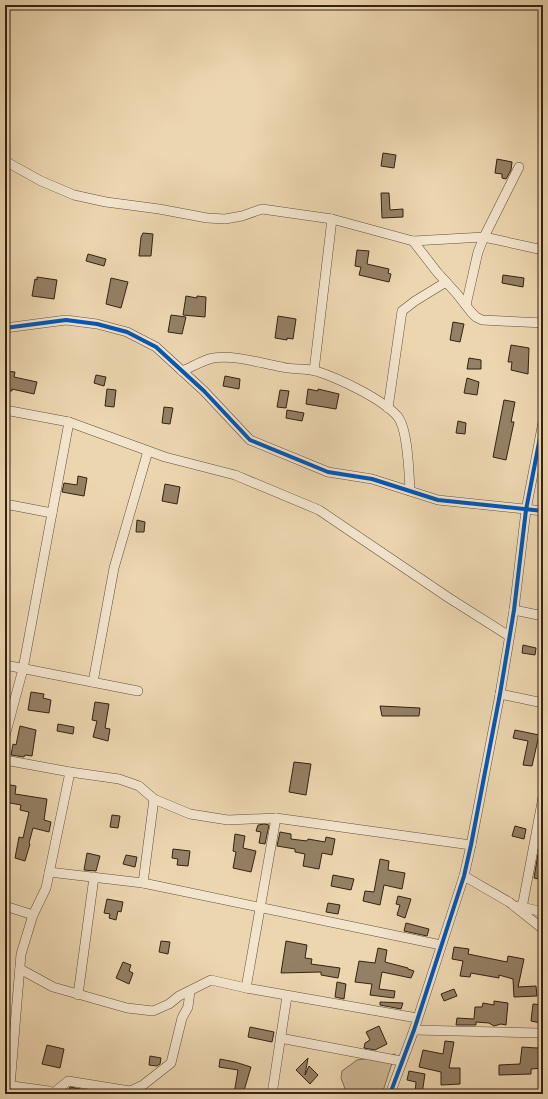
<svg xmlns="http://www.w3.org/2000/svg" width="548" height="1099" font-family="Alegreya,serif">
<rect width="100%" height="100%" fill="#ecd6b0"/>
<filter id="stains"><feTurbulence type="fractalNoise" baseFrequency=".005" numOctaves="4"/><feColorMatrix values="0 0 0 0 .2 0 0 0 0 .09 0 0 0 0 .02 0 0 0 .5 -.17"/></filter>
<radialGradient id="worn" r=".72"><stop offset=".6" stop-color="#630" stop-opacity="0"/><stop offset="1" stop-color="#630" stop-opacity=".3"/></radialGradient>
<polygon fill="#cdb795" stroke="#806c54" points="395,1054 382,1094 347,1094 341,1078 342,1071 357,1060"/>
<g fill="#948064" stroke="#342212">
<polygon points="383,153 396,155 394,168 381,166"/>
<polygon points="497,159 512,162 511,170 506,179 502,178 502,174 495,173"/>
<polygon points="381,193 389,193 390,210 403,209 403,217 382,218"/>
<polygon points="143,233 153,234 151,256 139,256 141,237"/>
<polygon points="357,250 369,251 367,264 389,269 388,273 391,274 389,282 359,275 361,267 355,266"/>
<polygon points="88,254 106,259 104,266 86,261"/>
<polygon points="503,275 524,278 523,287 502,283"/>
<polygon points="37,277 57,280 54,299 32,296 35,279 37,280"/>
<polygon points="111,278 128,282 121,308 106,304"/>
<polygon points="186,296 197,298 197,296 206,297 205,317 183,315"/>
<polygon points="171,315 186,317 182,334 168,332"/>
<polygon points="278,316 296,319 293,339 287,338 287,340 275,338"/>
<polygon points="453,322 464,324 460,342 450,340"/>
<polygon points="511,345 529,348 528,374 511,370 512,362 508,362"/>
<polygon points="469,358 481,360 481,369 467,369"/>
<polygon points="5,371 15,372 14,377 37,382 34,394 12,389 12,391 5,390"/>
<polygon points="96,375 106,377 104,386 94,383"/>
<polygon points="225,376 240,379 239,389 223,386"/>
<polygon points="467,378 479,382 477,395 464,393"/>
<polygon points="107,389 116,390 114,407 105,406"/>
<polygon points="308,389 318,391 318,389 339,394 336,409 306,404"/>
<polygon points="280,390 289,391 286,408 277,407"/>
<polygon points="504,400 515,402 511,422 514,422 506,460 493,457"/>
<polygon points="164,407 173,408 170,424 162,423"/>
<polygon points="287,410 304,413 302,421 286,418"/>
<polygon points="458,421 466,423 465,434 456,433"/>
<polygon points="78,476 87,478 84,496 62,492 64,483 77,485"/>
<polygon points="165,484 180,487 177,504 162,501"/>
<polygon points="137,520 145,522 144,532 136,532"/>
<polygon points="523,645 536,648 535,655 522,653"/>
<polygon points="31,692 44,694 43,698 51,700 49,713 28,710"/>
<polygon points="95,702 109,704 105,728 110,729 108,741 93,737 97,721 92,720"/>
<polygon points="380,706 420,708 419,716 382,716"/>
<polygon points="58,724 74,727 73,734 57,731"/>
<polygon points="20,726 36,730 32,756 25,755 24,757 11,755 13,744 16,745"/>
<polygon points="515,730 539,735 532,766 523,765 528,741 513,738"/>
<polygon points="294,762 311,764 306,795 289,792"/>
<polygon points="5,784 16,786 15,794 47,799 44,820 51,822 49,832 33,828 29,843 30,844 25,861 15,858 19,837 23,838 29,812 20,810 21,805 5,802"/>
<polygon points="112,815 120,816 118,828 110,827"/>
<polygon points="264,824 269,825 265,844 259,843 261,832 256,831 258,825"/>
<polygon points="515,826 526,829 524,839 512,836"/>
<polygon points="280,832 291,834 291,839 307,841 308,839 325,842 326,837 335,839 332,855 322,853 319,869 303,866 305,854 295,852 295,849 277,846"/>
<polygon points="235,834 245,836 243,848 256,851 251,872 233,868 236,852 233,851"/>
<polygon points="173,849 190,851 188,866 177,865 178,859 172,858"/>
<polygon points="87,853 100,856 96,871 84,870"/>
<polygon points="538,854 543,855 543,880 534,878"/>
<polygon points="126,855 137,857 135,867 123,864"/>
<polygon points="380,859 389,861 388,870 405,873 402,889 384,885 380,905 363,901 365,891 374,892"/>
<polygon points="333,875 354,879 351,890 331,886"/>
<polygon points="398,896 411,899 405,918 397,915 400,905 396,904"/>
<polygon points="107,899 123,902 121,912 118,911 116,920 109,918 110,914 104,913"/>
<polygon points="328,903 340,905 338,914 326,912"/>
<polygon points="406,923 429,929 427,936 404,931"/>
<polygon points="161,941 170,942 168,954 159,952"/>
<polygon points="286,941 307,945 305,958 312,959 311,964 340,968 338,978 321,975 321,972 281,973"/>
<polygon points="454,947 469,949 468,954 507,962 508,956 524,959 518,987 536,986 537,996 514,997 513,979 499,975 499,978 471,973 470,977 460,976 463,961 452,959"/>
<polygon points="378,948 387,950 385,962 408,968 408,969 414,971 411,978 382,972 379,989 395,991 394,998 370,995 372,984 355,982 359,961 375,963"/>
<polygon points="123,962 131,965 129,971 133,973 129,984 116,978"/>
<polygon points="337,982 346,984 344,999 335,997"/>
<polygon points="454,989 457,996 444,1001 441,994"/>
<polygon points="494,1001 508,1003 506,1025 501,1024 494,1026 489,1023 476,1022 476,1025 456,1025 457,1018 474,1019 475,1007 482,1007 483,1003 494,1005"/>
<polygon points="380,1002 403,1003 401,1009 380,1005"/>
<polygon points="533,1004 543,1005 541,1023 531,1021"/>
<polygon points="379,1026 387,1044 375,1050 364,1048 365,1043 370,1040 366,1032"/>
<polygon points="250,1027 274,1032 272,1042 248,1037"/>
<polygon points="445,1041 454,1042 449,1068 460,1068 460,1084 441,1085 441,1072 419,1067 423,1050 443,1054"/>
<polygon points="47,1045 64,1049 60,1068 42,1064"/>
<polygon points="543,1045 543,1068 531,1069 531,1074 499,1075 499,1065 520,1064 522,1047 537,1048"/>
<polygon points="150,1056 161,1058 160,1064 157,1066 149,1065"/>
<polygon points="308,1058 305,1075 309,1066 318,1075 310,1084 296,1070"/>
<polygon points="220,1059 235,1062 251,1067 243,1094 234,1094 238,1070 219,1067"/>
<polygon points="409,1071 425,1074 422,1094 415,1094 416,1082 407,1080"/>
<polygon points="70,1087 85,1090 93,1092 93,1094 67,1094"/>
</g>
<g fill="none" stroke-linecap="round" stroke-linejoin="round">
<defs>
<g id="minor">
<polyline points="5,161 41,181 74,195 106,202 159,209 207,218 225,219 242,216 262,209 332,219 413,241 484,237 543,250"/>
<polyline points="413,241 437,272 457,294 471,312 476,317 482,320 543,323"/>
<polyline points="466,305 478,252 484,237 519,167"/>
<polyline points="5,328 66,320 97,324 127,332 156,347 204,391 250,440 328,472 372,479 438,500 543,511"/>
<path d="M182 371C192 367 203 360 213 358 237 355 259 363 282 367 293 370 305 368 316 371 338 378 383 399 398 417 408 430 409 473 410 491"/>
<polyline points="314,371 332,219"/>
<polyline points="388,408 402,311 415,301 446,282"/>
<polyline points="5,410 69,422 165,457 235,475 319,510 449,598 509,636"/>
<polyline points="5,504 52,513"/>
<polyline points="514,610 543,616"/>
<polyline points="5,665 138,691"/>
<polyline points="93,682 114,568 148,451"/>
<polyline points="500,694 543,703"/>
<polyline points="5,736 23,669 69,422"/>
<polyline points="5,760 70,772 119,779 139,786 154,799 190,814 228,820 276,818 471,845"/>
<polyline points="49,872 143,883 441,945"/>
<polyline points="464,876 509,902 543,929"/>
<polyline points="143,883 154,799"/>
<polyline points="5,906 33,915"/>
<polyline points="518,906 543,912"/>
<polyline points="522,908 543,797"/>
<polyline points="20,969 53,987 127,1008 153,1011 169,1004 179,996 211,980 246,988 417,1018"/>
<polyline points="246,988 276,818"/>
<polyline points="78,995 94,877"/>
<polyline points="414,1030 539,1033"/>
<polyline points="280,1038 401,1061"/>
<polyline points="5,1085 49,1091 56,1094 57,1090 68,1081 130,1091 143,1085 171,1063 182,1018 188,1007 190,991"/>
<polyline points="10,1086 21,954 33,915 46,888 70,772"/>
<polyline points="272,1094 287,996"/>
<polyline points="390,1094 414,1030 464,876 471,845 500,694 514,610 526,510 543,422"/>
</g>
</defs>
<use href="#minor" stroke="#624f3a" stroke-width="10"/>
<use href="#minor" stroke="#f3e4cc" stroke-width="9"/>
<defs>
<g id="cycleway">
<polyline points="5,328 66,320 97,324 127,332 156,347 204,391 250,440 328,472 372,479 438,500 543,511"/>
<polyline points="390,1094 414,1030 464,876 471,845 500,694 514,610 526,510 543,422"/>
</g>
</defs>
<use href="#cycleway" stroke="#f3e4cc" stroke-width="6"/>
<use href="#cycleway" stroke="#0057b8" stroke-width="4"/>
</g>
<rect width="548" height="1099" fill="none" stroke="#ecd6b0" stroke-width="20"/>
<rect x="6" y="6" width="536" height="1087" fill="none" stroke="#342212" stroke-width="2"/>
<rect x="10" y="10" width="528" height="1079" fill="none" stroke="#342212"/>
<rect width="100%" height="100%" filter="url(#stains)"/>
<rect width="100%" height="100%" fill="url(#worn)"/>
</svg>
